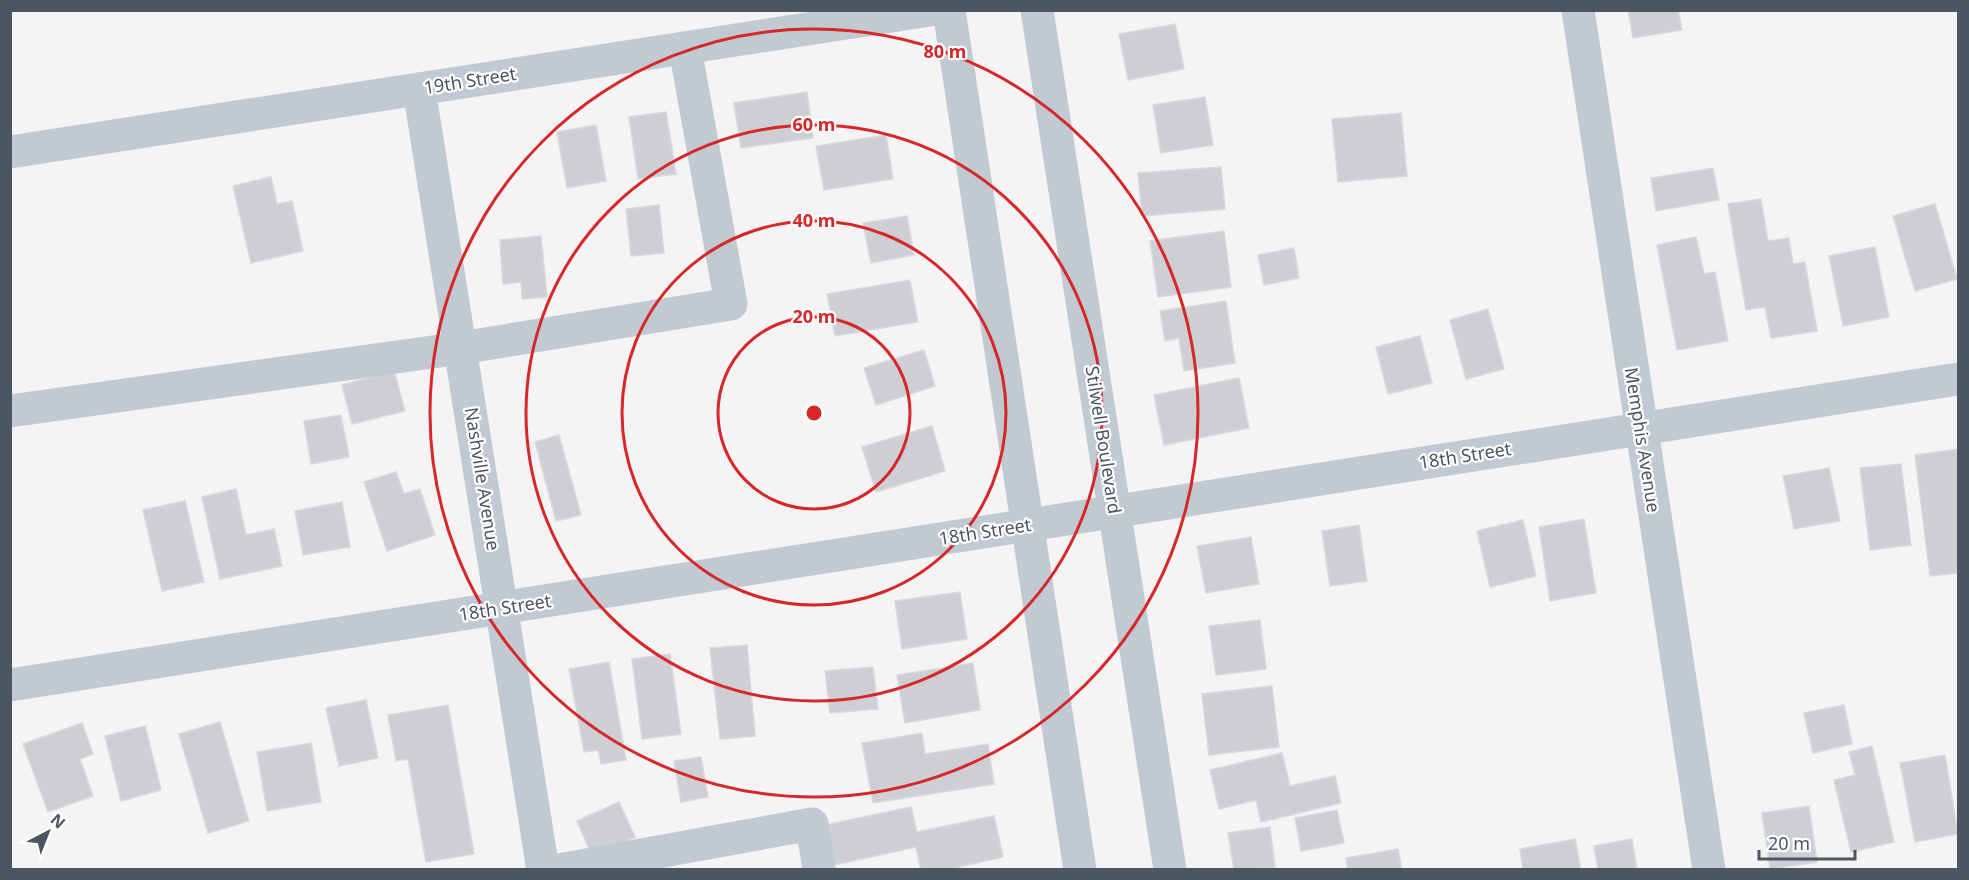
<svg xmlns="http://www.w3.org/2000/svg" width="1969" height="880" font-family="'Noto Sans',sans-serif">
<rect width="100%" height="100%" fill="#f5f3f3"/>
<g fill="#cdcfd5" stroke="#d7d9de" stroke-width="1.5">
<polygon points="1628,10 1678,10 1682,30 1633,38"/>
<polygon points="1175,24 1184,69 1128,80 1119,34"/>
<polygon points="807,92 813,138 741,148 734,103"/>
<polygon points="1205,97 1213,145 1161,153 1153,105"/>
<polygon points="666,112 676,174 638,179 629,117"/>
<polygon points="1401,113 1407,176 1338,182 1332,119"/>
<polygon points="596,125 606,181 567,188 557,132"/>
<polygon points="886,135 893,179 824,190 816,146"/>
<polygon points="1221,167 1225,209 1142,216 1138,173"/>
<polygon points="1713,168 1719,200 1656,211 1651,178"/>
<polygon points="271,177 277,204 292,201 303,251 251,263 233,186"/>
<polygon points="1761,199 1768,241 1789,238 1793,264 1805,262 1817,331 1771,338 1765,307 1746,310 1728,204"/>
<polygon points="1935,204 1957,279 1915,291 1893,216"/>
<polygon points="659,205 664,253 631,256 626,209"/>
<polygon points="907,216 914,255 871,263 863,223"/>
<polygon points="1224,231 1231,287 1158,297 1150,241"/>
<polygon points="541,236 547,297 522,299 521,282 503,284 500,240"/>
<polygon points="1696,237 1704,274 1715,272 1728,341 1677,350 1657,245"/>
<polygon points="1875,247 1889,317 1843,326 1829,256"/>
<polygon points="1294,248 1299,278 1264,285 1258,255"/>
<polygon points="910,280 918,322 835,336 827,294"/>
<polygon points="1226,301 1235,363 1184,371 1179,338 1165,341 1160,311"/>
<polygon points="1488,309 1504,369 1466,379 1450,320"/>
<polygon points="1420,336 1432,383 1388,394 1376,347"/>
<polygon points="924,350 935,386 876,405 864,368"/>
<polygon points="394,371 405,411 352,424 342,385"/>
<polygon points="1239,378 1249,428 1164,445 1154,395"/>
<polygon points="341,415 349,457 311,464 304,421"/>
<polygon points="932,426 945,471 876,492 862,447"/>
<polygon points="559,435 581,515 556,521 535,442"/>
<polygon points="1958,449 1958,573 1930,576 1915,455"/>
<polygon points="1901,464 1911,545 1870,550 1860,468"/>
<polygon points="1829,468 1840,521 1794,529 1783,476"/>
<polygon points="396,472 404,494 420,489 435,535 387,551 364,482"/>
<polygon points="236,489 246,535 274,529 282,566 220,579 202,497"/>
<polygon points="185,501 204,582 162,591 143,510"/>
<polygon points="342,502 350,547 303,555 295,511"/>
<polygon points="1584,519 1596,593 1550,601 1539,527"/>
<polygon points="1523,520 1536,576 1490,587 1477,531"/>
<polygon points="1359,525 1367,581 1330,586 1322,531"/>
<polygon points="1251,537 1259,584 1206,593 1197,546"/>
<polygon points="960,592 967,639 902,649 895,601"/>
<polygon points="1260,620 1266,669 1216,675 1209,626"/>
<polygon points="747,645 755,736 720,739 710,648"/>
<polygon points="670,654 681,734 642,739 632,659"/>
<polygon points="609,662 626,760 601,764 598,750 584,752 569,669"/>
<polygon points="973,663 980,710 905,723 897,675"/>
<polygon points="873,667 878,709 830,713 825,671"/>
<polygon points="1272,686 1279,747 1209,755 1202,694"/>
<polygon points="366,700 378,758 339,766 326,708"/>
<polygon points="448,705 474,854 426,862 408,759 396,761 388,715"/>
<polygon points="1844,705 1852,744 1813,753 1804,713"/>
<polygon points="220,722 249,821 208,833 179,734"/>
<polygon points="82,723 93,754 80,759 93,796 48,812 23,744"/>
<polygon points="145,726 161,790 121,801 105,736"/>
<polygon points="922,733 925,754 988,744 994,784 873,803 862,743"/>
<polygon points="311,743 321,802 267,811 257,752"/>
<polygon points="1872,746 1894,842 1851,852 1834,780 1855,775 1849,752"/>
<polygon points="1282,753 1290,786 1335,776 1341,803 1261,822 1256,800 1219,809 1210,770"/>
<polygon points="1945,755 1958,834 1915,842 1900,763"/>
<polygon points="701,757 708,797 681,802 674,761"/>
<polygon points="619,802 635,837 592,856 577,821"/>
<polygon points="1809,806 1817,862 1770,869 1762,813"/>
<polygon points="911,807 917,832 994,816 1003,857 946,870 921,870 916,847 834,865 825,825"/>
<polygon points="1337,810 1344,843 1301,851 1295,818"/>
<polygon points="1270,827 1275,867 1234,870 1228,833"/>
<polygon points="1575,839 1581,870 1523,870 1520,849"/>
<polygon points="1632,839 1637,870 1598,870 1594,846"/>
<polygon points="1398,849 1402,870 1348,870 1346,858"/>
</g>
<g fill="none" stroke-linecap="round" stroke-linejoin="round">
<g stroke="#c1cad2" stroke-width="33">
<polyline points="949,10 1080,870"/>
<polyline points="1037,10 1170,870"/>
<polyline points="1578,10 1709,870"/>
<polyline points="419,89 543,870"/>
<polyline points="10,152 930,10"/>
<polyline points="10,411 461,348 731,304 685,48"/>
<polyline points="10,685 1958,379"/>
<polyline points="559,870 812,824 819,870"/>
</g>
</g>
<g fill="none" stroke="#d62828" stroke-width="3">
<circle cx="814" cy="413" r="96"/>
<circle cx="814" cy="413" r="192"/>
<circle cx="814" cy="413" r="288"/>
<circle cx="814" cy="413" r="384"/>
</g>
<g text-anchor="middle" stroke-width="4.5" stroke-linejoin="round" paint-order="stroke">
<g font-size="18" fill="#4a5661" stroke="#fff">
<text transform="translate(470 81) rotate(-9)" y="6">19th Street</text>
<text transform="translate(1103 440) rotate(81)" y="6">Stilwell Boulevard</text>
<text transform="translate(1642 440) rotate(81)" y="6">Memphis Avenue</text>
<text transform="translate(1465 456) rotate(-9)" y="6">18th Street</text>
<text transform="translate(482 479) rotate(81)" y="6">Nashville Avenue</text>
<text transform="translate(985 532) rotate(-9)" y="6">18th Street</text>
<text transform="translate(505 608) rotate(-9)" y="6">18th Street</text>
</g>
</g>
<circle cx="814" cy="413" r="9" fill="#d62828" stroke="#fff" stroke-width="3"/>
<g font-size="18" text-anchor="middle" font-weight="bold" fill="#d62828" stroke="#fff" stroke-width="4.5" stroke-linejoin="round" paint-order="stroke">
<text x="945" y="58">80 m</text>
<text x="814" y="131">60 m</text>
<text x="814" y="227">40 m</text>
<text x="814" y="323">20 m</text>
</g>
<rect width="1969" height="880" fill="none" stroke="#4a5661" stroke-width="24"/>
<g transform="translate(48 832) rotate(42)" stroke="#ffffff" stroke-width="4.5" paint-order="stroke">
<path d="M0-4.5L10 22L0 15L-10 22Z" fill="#4a5661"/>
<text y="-9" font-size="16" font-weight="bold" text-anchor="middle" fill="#4a5661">N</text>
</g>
<path d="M1759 850v9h96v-9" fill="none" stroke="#4a5661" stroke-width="3"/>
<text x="1768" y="850" font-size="18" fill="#4a5661" stroke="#ffffff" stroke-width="4.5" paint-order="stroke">20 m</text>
</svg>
